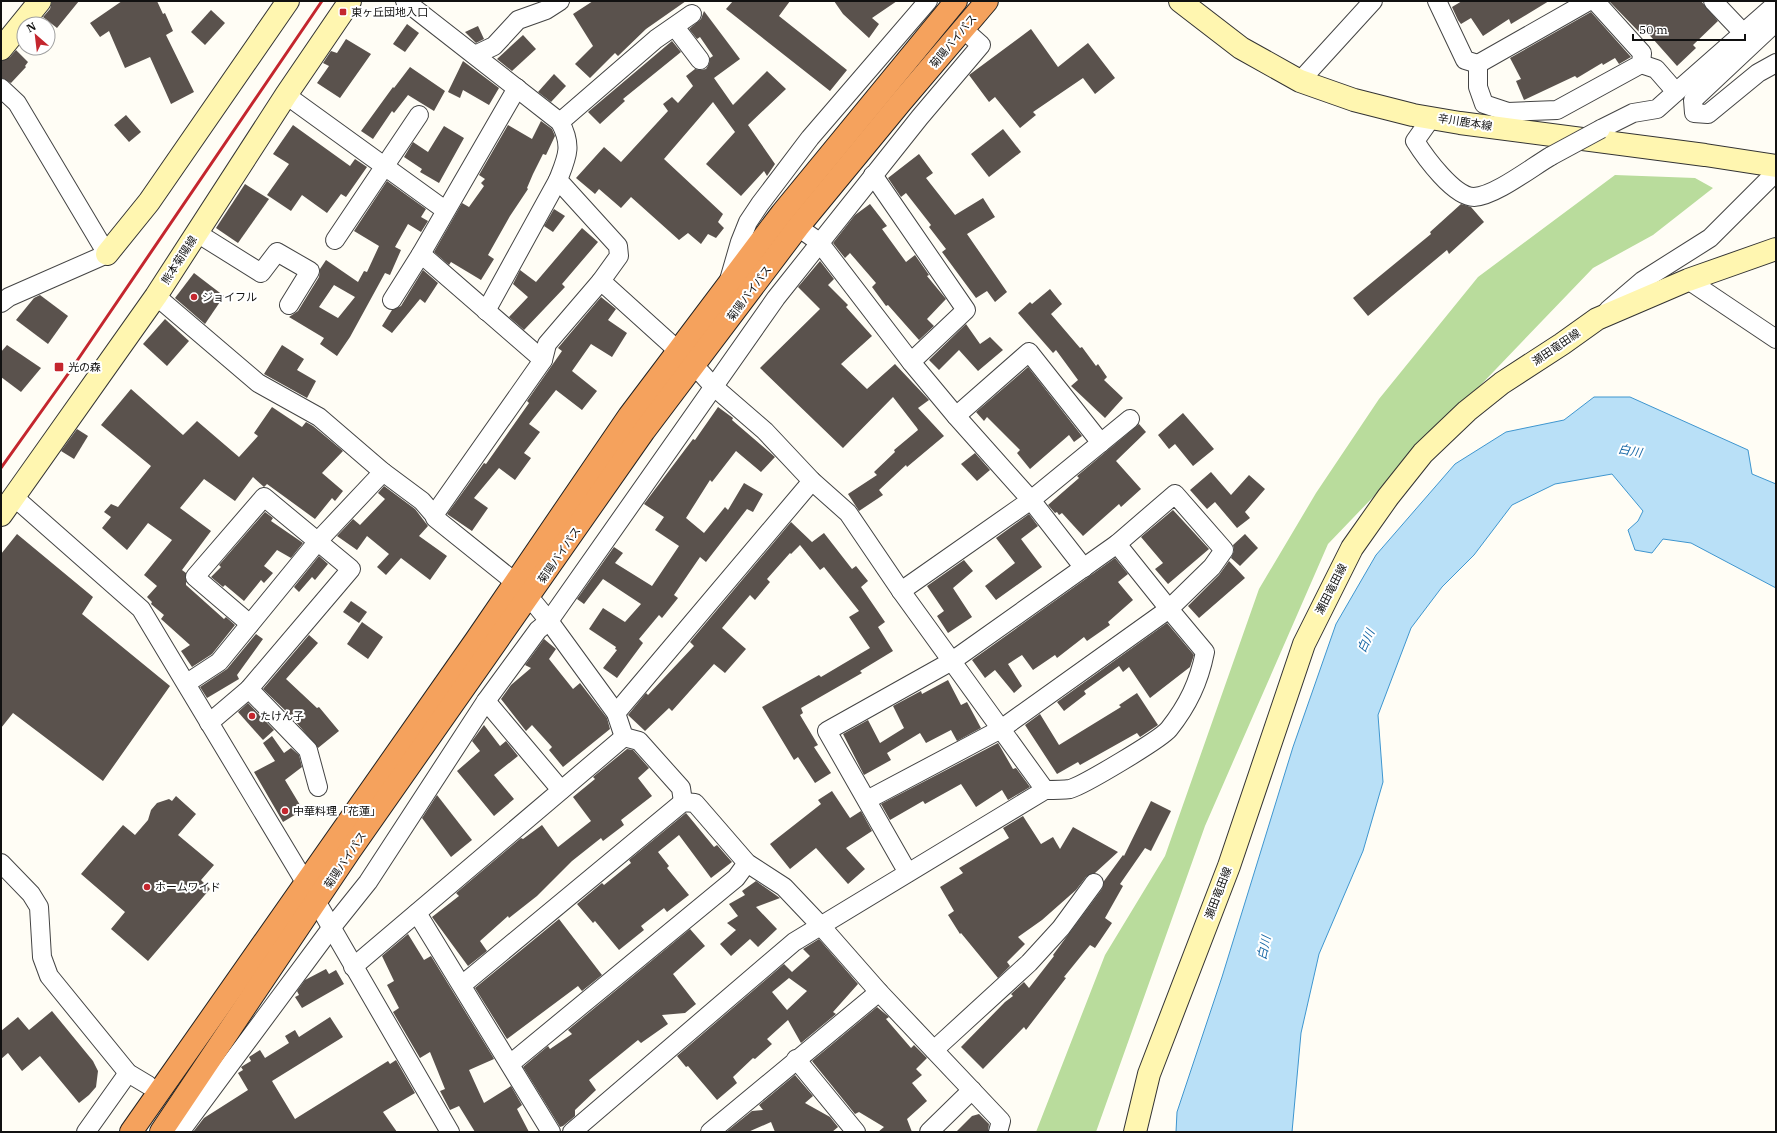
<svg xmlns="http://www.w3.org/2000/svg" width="1777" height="1133" font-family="'IBM Plex Serif','Noto Sans JP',serif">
<rect width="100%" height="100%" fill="#fffdf5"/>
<polygon fill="#b9dc9c" points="1615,175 1695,178 1713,188 1653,235 1593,268 1328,544 1205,826 1096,1132 1036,1132 1105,955 1165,856 1259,589 1316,493 1379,399 1478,277"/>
<polygon fill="#b9e0f7" stroke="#3f96cf" points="1594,397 1630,397 1748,450 1752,474 1776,484 1776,588 1691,543 1663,539 1652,553 1635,550 1628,530 1638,521 1643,511 1612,474 1555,484 1512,505 1474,555 1442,587 1411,628 1378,715 1383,782 1363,851 1319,954 1301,1033 1292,1132 1176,1132 1177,1112 1222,977 1293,747 1336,624 1376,555 1455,464 1506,432 1564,420"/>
<g fill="#5a524d" fill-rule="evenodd">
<polygon points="52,1 79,1 57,28 43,17 50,9"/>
<polygon points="122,1 157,1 163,14 165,13 173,31 166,35 194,92 171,104 150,57 125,68 109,31 100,37 90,23"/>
<polygon points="593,1 686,1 646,29 618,56 615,53 590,78 575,64 593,46 573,14"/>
<polygon points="733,1 790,1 779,16 847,70 830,91 726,9"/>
<polygon points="834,1 897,1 872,18 879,24 869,38 843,14"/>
<polygon points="1462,1 1549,1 1511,24 1509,19 1483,36 1471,18 1461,24 1458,20 1452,7"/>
<polygon points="1609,1 1701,1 1718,21 1693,45 1696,48 1677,66 1645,30 1641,34"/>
<polygon points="211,10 225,23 205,45 191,32"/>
<polygon points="704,11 740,59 714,78 733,105 767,71 786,89 748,125 775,164 767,176 764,171 741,196 706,164 735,132 713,102 664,159 723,214 718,222 724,228 716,238 708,234 701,244 688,233 679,240 631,197 621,208 599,189 595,194 576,178 604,147 621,162 668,111 663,104 672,97 678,103 693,86 686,76 695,69 701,70 706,69 709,64 710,58 713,56 700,37 697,39 689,29 701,19"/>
<polygon points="1591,12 1631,57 1619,64 1615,58 1603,65 1602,63 1577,78 1575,76 1524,100 1516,81 1521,79 1510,58"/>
<polygon points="407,24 419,33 405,52 393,44"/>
<polygon points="478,26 484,39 476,43 465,32"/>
<polygon points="1031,29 1058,67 1088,43 1115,78 1095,94 1083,78 1033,112 1036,115 1020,128 995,97 989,102 969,75"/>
<polygon points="523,35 536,49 512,71 497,59"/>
<polygon points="346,39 371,54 340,98 317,83 329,66 323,63 331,51 337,53"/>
<polygon points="672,41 681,52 623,99 625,101 600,124 588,112"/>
<polygon points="16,50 28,62 25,66 26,67 11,83 1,78 1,61 10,57"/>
<polygon points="463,61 499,88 489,105 463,90 460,98 448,92"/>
<polygon points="410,67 445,91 434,111 408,95 394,113 392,111 373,139 361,131 393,87 394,88"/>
<polygon points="554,74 566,86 551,102 538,92"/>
<polygon points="126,115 141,132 129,142 114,125"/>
<polygon points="541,121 552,129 555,136 546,155 543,154 533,174 527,188 528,189 510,216 488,255 494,259 481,280 451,262 449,265 434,252 462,203 469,207 484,186 481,183 485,179 479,175 508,125 532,139"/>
<polygon points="293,125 350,166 355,159 367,167 346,197 341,194 327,213 302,195 291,211 267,195 289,164 273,154"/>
<polygon points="444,126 464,138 439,183 420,172 422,169 404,157 413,142 428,152"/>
<polygon points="1003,129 1021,152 989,177 971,154"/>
<polygon points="919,154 933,173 926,178 955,215 983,198 995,217 967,234 1007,292 995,302 987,291 976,298 942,252 946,249 929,227 931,225 906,193 901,197 888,178"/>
<path d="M387 181 426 209 421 217 428 221 421 232 408 224 395 247 401 250 390 275 385 273 350 337 337 356 320 344 324 338 289 317 298 311 319 277 320 269 326 260 358 282 364 271 367 272 379 246 354 231ZM334 285 355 297 338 318 319 307Z"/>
<polygon points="245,184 269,199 238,243 216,228"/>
<polygon points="870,204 887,226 882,229 906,262 915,255 929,275 927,276 946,299 927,319 934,326 919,340 888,305 886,306 872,287 876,283 850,253 845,258 833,243 855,215"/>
<polygon points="1461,204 1471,207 1484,222 1449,254 1447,250 1368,316 1353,298 1431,234 1430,232"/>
<polygon points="554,209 565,216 553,232 544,226"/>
<polygon points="582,228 598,242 562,284 565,287 524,330 509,317 528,297 513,284 520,270 536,282"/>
<polygon points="820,261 834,279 828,285 848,305 846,307 872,336 841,364 867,389 895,364 929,400 918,408 944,436 907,467 906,465 879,490 883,495 859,511 848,494 877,475 874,472 895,452 894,450 918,430 917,428 893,397 843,448 760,368 820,309 798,287"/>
<polygon points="423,270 438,283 425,303 420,299 392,333 382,326 392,310 401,306"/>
<polygon points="194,273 224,296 205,324 175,298"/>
<polygon points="1050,289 1062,304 1051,314 1080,348 1082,347 1096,366 1098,364 1107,377 1104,380 1123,398 1105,418 1071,386 1078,380 1056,350 1053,353 1018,313 1030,302 1032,304"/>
<polygon points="40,295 68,316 48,344 16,320 34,298"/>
<polygon points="601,297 616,309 608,320 627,333 612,357 591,344 572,371 597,391 582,410 556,390 529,424 540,432 524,453 531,458 515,480 499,468 474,498 488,508 472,531 447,514 484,463 486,464 529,403 527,401 562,351 558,348"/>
<polygon points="165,319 189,341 167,366 143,344"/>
<polygon points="966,324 980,344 990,337 1003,350 978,371 959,350 939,370 929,360"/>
<polygon points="7,345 41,368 21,392 1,377 1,352"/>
<polygon points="282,345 304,359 297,370 316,381 307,398 264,374"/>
<polygon points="1028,367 1082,436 1074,442 1069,435 1030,469 1017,453 1020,450 987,417 984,421 976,412"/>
<polygon points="131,389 183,435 197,421 239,457 258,436 254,433 272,407 302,427 306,422 313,426 343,451 322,473 343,491 335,501 332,498 315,519 267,484 264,487 253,477 235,501 204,479 180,508 211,531 182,570 186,573 186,585 224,619 226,617 235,625 212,654 192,667 181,651 190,645 161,619 164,615 151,604 152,602 147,597 157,586 144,575 172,540 148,523 127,550 102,528 111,517 104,512 111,504 118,507 151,466 101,425"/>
<polygon points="718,407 733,418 732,420 775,457 761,472 736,451 712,482 710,480 686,518 704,533 725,507 728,510 744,483 763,494 753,512 747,509 706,562 700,557 674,595 678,598 662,618 659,615 639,639 643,643 617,678 603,668 617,650 615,649 616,647 589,629 603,608 625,622 641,604 603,579 584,604 577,599 614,547 623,553 615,563 652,586 679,546 655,530 664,517 644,504 693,439 695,440"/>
<polygon points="1183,413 1214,449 1193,466 1175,444 1169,449 1158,435"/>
<polygon points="1139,424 1146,432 1116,461 1141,489 1121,507 1119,504 1083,536 1062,513 1059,515 1057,512 1055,513 1048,505 1079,478 1077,476"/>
<polygon points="77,429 88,436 74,459 61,451"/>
<polygon points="975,453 990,470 977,481 961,464"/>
<polygon points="1211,472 1231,495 1249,475 1265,489 1245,512 1250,518 1237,528 1215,502 1207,509 1190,490"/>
<polygon points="384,486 415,509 428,526 419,536 447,556 430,580 401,558 386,575 377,567 389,554 367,536 357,550 337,536 353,519 360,525 385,499 378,493"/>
<polygon points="1173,510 1209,549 1168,584 1155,569 1163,563 1141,537"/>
<polygon points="265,512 273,518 271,521 303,543 291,558 277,550 264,566 273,573 264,583 261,580 244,601 225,585 223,587 211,577 221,567 219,565"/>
<polygon points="1029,514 1038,526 1021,539 1042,567 996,600 985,586 1015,563 996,538"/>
<polygon points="791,522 812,542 824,533 852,569 856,566 868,581 861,587 885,622 878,627 893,651 860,671 862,673 801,708 803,713 800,715 818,745 814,747 831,773 815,783 798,757 794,760 762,707 819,675 821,677 870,648 849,617 859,611 824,567 820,570 800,545 791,554 790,553 767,579 770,582 755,600 750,595 722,628 746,649 725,673 714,664 672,711 669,708 645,731 628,715 646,693 648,695 694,646 690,642"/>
<polygon points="17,534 93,597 82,614 170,686 103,781 13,713 1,728 1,554"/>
<polygon points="1245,534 1258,548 1240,566 1231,558 1234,551 1233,545"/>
<polygon points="319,556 328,564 315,580 312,577 299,592 294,587"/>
<polygon points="1115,558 1128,574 1118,582 1133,600 1108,622 1110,625 1087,641 1084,637 1057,658 1055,655 1033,670 1022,655 1008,664 1022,686 1014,693 995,670 985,678 972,660"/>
<polygon points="964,560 973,571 953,588 972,617 948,633 937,616 944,611 927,586"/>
<polygon points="1229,561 1245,578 1199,618 1188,606 1219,575"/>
<polygon points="351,601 367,612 359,623 343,612"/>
<polygon points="362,622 383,637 368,659 347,644"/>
<polygon points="1167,623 1194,655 1190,667 1150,698 1129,667 1123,672 1119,666 1084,691 1086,694 1064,711 1057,702"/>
<polygon points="256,634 263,639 237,675 239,679 207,698 200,687 227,669"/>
<polygon points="309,635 318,643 286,679 317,708 319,707 339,731 318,748 290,715 263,689"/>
<polygon points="544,639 556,649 549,659 573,689 580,683 607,718 610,729 563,767 549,750 552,747 532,725 526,731 501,699 511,685 531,668 525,665"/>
<polygon points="948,680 961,705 967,702 981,728 957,741 951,730 926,743 920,733 887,753 891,760 864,775 843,734 868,720 880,743 904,728 893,706 921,691 922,694"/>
<polygon points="1137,693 1158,725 1140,737 1137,733 1080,765 1078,762 1057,774 1025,725 1040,714 1059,745 1121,707 1119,705"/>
<polygon points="248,703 274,730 263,740 238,712"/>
<polygon points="484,725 500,746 506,741 518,756 494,775 514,799 494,816 457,771 480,751 472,741"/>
<polygon points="272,736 284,753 291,748 299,755 302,767 285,780 303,810 283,822 254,772 275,761 263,743"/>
<polygon points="998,743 1013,769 1016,768 1030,787 1008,800 1002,790 976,807 961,784 925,804 923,801 890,820 881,804"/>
<polygon points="627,749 633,750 649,768 638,778 652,796 621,820 624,825 603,841 601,838 572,861 537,896 509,918 508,916 480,941 487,951 468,966 432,917 459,896 456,893 521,838 523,839 542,825 558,847 591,821 573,797 595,779 593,777"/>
<polygon points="832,791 850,818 861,811 872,831 846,848 865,869 848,884 816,848 790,869 770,844 821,804 818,800"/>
<polygon points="437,795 472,840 451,857 422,818"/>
<polygon points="176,796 196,814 178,835 214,865 201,880 210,889 148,961 111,929 125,912 81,874 123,825 135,835 148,820 151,810 157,803 169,799 172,801"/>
<polygon points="1151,801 1171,811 1151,851 1145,848 1120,884 1123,886 1105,918 1112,923 1095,948 1090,945 1064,977 1066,978 1026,1030 1024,1027 983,1069 961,1047 1005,1002 1013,996 1011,994 1024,982 1029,988 1054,956 1053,955 1102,889 1104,881 1123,855 1124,856"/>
<polygon points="686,813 714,847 717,845 732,862 711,878 679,835 658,852 669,866 667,868 689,895 667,912 664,908 641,926 644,930 619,950 595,921 593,923 577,904 602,883 604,885 631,863 629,860"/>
<polygon points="1023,816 1041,844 1053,837 1060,849 1073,827 1118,852 1095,873 1086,877 1076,890 1042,920 1018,937 1025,944 1007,962 1010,966 998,978 961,933 960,934 948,915 954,911 940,887 963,873 959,868 1009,838 1003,828"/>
<polygon points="756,881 780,898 756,907 777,929 758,947 750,939 731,956 720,944 736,930 727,923 738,916 729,904 745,895 742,891"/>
<polygon points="559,919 602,975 582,991 578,986 507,1039 475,988"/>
<polygon points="690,929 705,946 673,974 696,1004 685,1013 662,1015 668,1024 641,1043 638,1040 589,1080 596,1090 575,1110 575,1116 563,1126 560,1127 523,1067 548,1046 550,1049 572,1034 568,1030"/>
<polygon points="408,934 424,960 431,956 493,1057 494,1059 469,1070 484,1103 511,1086 522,1105 517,1109 529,1132 475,1132 459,1106 450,1110 440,1091 445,1089 430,1052 420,1058 393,1012 399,1008 387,985 394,981 382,956"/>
<path d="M819 939 858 984 833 1012 836 1014 801 1043 788 1020 767 1039 772 1044 755 1059 753 1058 733 1077 737 1083 717 1100 688 1066 686 1067 677 1056 784 964 792 972 810 956 803 949ZM789 978 807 991 787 1010 772 992Z"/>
<polygon points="326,969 329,974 336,970 344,984 302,1008 295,997 299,995 297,991 305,980"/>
<polygon points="877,1007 889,1017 886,1019 911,1048 914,1045 927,1058 916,1069 922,1075 912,1083 927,1101 907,1119 912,1132 878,1132 884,1127 859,1112 855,1114 812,1061"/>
<polygon points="52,1011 93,1061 98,1071 96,1087 89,1095 79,1103 40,1056 22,1071 8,1053 1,1059 1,1031 18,1017 29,1030"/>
<polygon points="330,1017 343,1037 272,1081 295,1119 388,1061 390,1064 396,1060 415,1093 383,1112 397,1132 193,1132 204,1118 248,1090 238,1073 243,1070 241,1067 251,1061 249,1057 260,1050 265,1058 289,1043 285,1036 295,1030 299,1037"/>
<polygon points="795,1075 813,1096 805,1103 830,1117 838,1127 832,1132 775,1132 771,1122 748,1132 726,1132 752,1111 763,1110 759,1105"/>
<polygon points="979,1114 989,1124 988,1132 956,1132 972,1116"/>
</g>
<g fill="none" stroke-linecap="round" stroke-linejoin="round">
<defs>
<g id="street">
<path d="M405 1 560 122C573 146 567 157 558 180L618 246 619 256 601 281"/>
<polyline points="1437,1 1465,60 1478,64"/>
<polyline points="1589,1 1478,64 1478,87 1484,104 1508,112 1557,110 1641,64 1642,53 1595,1"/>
<polyline points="1713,1 1751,41"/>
<polyline points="1776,22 1693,100 1694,113 1708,114 1758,73 1776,63"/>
<polyline points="675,27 700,60"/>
<polyline points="475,55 494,46 518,20 546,10 560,1"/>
<polyline points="1300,81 1373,1"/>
<polyline points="1,88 17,103 107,254 9,297 1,303"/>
<polyline points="1676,92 1776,4"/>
<polyline points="286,95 445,210"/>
<path d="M1432 117 1415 141C1425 157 1454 197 1474 197 1495 196 1532 167 1551 156"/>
<polyline points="560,122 656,39 692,14"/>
<polyline points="1601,129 1633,113 1657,109 1676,92 1656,69 1641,64"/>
<polyline points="873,175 966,310 911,362"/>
<polyline points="798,227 819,242 911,362 956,416 1031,500 1084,568"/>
<polyline points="197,233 261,273 277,252 310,271 289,305"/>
<polyline points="335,240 419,115"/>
<polyline points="421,254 543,360"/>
<polyline points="729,280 740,242 748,222 760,204 810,138 928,1"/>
<polyline points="1688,280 1776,339"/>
<polyline points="156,296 258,383 319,417 383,472 422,501 434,515 435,518 521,587 549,621 616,713 624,737 639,741 681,788 683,802"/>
<polyline points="392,300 421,254 517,88"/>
<polyline points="1608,310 1642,281 1710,238 1776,172"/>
<polyline points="486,311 558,180"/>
<polyline points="956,416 1029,352 1101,443"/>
<polyline points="14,497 141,609 305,882 450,1132"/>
<polyline points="434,515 543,360 547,344 601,281 694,365 713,386 765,431 812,481 848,513 901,591 1045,790"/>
<polyline points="901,591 1031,500 1130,419"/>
<polyline points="187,683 219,662 318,541 383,472"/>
<polyline points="249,689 308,750 318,787"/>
<polyline points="486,701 561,790"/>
<polyline points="616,713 812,481"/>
<polyline points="209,723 249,689 351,569 264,497 195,577 250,624"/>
<polyline points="867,800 1001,729 1169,609 1117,544"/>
<polyline points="1,863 31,894 39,907 42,957 49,976 128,1073 148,1085"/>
<polyline points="417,913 551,1132"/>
<polyline points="353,967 624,737"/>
<polyline points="462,985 683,802 695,803 747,863 784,887 821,926 879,992 1001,1121 998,1132"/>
<polyline points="934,1050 1029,963 1061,928 1094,883"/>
<polyline points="796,1059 856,1132"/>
<polyline points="510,1064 736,878 747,863"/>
<polyline points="86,1132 128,1073"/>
<polyline points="180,1132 332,927 368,882 486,701 538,630 549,621 776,298 920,117 981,45 963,29"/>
<path d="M572 1132 794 942C878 891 962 841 1045 790 1053 790 1062 790 1070 789 1084 785 1161 739 1169 729 1188 705 1199 682 1205 652L1169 609 1212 567 1224 550 1175 494 1117 544 952 661 827 731 908 873"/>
<polyline points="710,1132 879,992"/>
<polyline points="929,1132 972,1090"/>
</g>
<g id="secondary">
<polyline points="1180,1 1241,48 1300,81 1354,100 1413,115 1460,123 1705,155 1776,166"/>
<polyline points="1,49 40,1"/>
<polyline points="107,254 149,202 288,1"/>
<polyline points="1,515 156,296 286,95 350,1"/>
<polyline points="1135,1132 1149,1074 1229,866 1304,644 1352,548 1388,497 1423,453 1467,411 1502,383 1562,344 1597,319 1688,280 1776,249"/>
</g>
<g id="highway">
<polyline points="131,1132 476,640 629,416 782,213 956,1"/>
<polyline points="161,1132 349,852 644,431 798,227 901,102 987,1"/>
</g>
</defs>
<use href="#street" stroke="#444" stroke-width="20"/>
<use href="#secondary" stroke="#333" stroke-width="24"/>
<use href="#highway" stroke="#222" stroke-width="24"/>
<use href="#street" stroke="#fff" stroke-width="18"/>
<use href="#secondary" stroke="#fff6b0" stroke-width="22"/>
<use href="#highway" stroke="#f5a25d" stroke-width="22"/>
<polyline stroke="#c4262e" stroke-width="3" points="1,468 68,374 322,1"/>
<defs>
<polyline id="street-bridge" points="1551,156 1601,129"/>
</defs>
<use href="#street-bridge" stroke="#444" stroke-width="20" stroke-linecap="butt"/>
<use href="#street-bridge" stroke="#fff" stroke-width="18"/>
</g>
<g fill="#c4262e" stroke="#fff" stroke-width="1.5">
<rect x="339" y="8" width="8" height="8" rx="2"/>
<circle cx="194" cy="297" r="4"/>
<rect x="54" y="362" width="10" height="10" rx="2"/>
<circle cx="252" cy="716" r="4"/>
<circle cx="285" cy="811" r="4"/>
<circle cx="147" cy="887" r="4"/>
</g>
<g text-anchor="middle" stroke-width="4" stroke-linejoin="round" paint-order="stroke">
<g font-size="11" fill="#111" stroke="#fff" text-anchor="start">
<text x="351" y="16">東ヶ丘団地入口</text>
<text x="202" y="301">ジョイフル</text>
<text x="68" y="371">光の森</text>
<text x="260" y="720">たけん子</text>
<text x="293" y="815">中華料理「花蓮」</text>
<text x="155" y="891">ホームワイド</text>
</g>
<g font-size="11" fill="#111" stroke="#fff">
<text transform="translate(953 41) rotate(-50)" y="4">菊陽バイパス</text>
<text transform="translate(1465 122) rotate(9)" y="4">辛川鹿本線</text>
<text transform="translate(179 260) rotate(-57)" y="4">熊本菊陽線</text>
<text transform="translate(749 293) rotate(-53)" y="4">菊陽バイパス</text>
<text transform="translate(1556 347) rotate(-34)" y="4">瀬田竜田線</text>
<text transform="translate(559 555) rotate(-55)" y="4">菊陽バイパス</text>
<text transform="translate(1331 589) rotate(-63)" y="4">瀬田竜田線</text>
<text transform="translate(345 860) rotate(-56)" y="4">菊陽バイパス</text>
<text transform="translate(1218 893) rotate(-69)" y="4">瀬田竜田線</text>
</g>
<g font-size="12" font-style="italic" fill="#1768a6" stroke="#fff">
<text transform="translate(1630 451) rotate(10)" y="4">白川</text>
<text transform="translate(1366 641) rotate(-66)" y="4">白川</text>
<text transform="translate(1264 948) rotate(-78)" y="4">白川</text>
</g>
</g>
<rect width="1777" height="1133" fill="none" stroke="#111111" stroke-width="4"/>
<g transform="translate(36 36) rotate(332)"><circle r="19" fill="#ffffff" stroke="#a0a0a0"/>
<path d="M0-3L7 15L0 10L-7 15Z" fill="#c4262e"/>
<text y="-6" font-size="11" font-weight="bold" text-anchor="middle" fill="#111111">N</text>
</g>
<path d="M1633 34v6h112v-6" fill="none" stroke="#111111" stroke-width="2"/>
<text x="1639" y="34" font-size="12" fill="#111111" stroke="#ffffff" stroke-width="3" paint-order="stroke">50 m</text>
</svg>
